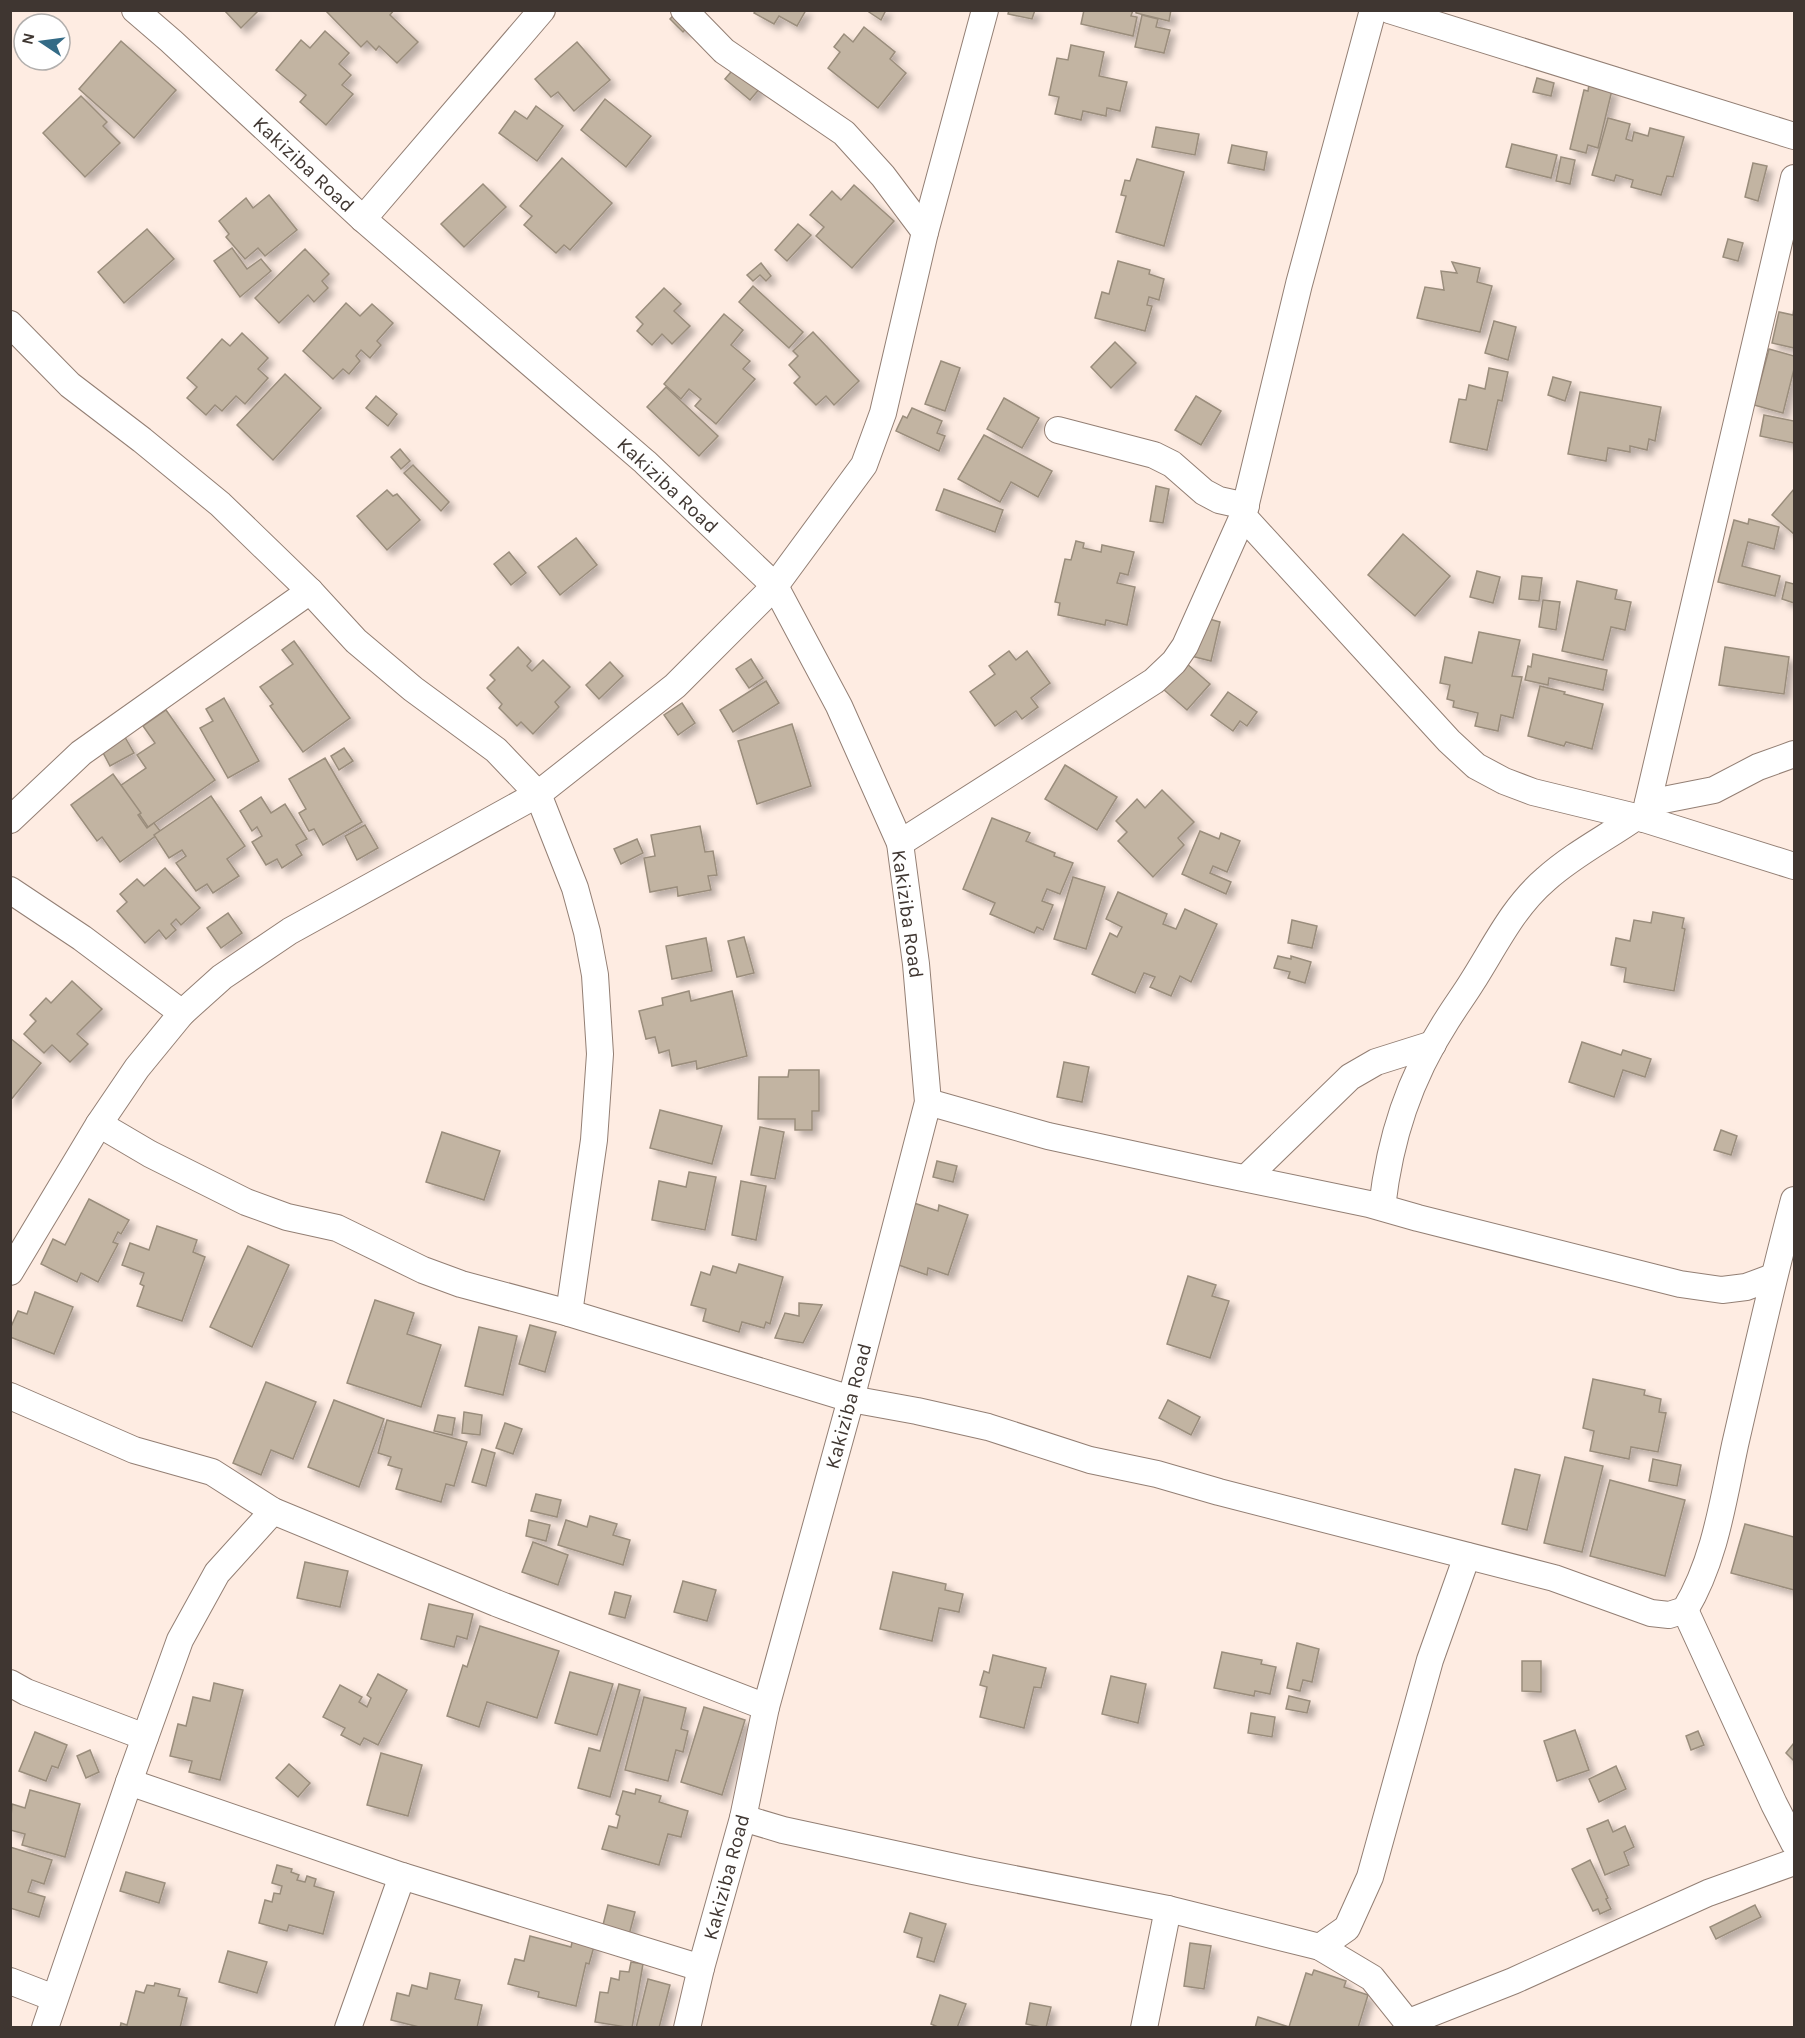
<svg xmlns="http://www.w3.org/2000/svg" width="1805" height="2038" font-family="Karla,sans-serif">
<defs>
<filter id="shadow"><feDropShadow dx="5.5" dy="5.5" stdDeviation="3" flood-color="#0004"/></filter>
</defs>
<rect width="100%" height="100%" fill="#feece2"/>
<g fill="#c2b4a2" stroke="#9a8d7c" stroke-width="1.5" filter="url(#shadow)">
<polygon points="224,10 259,10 241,28"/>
<polygon points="325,10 394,10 390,15 418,42 397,63 379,46 376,50 367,41 361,47"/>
<polygon points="678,10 693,21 683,32 670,19"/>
<polygon points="756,10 806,10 797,26 779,16 774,24 754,13"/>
<polygon points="866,10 886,10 881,20"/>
<polygon points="1009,10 1035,10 1032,19 1008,14"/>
<polygon points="1084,10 1133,10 1131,16 1137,17 1133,36 1081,24"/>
<polygon points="1136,10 1171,10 1169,21 1136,13"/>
<polygon points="1142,15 1158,19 1156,27 1170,30 1164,53 1135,47"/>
<polygon points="864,27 895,52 890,59 906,73 878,108 828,68 840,52 834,47 844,34 853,42"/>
<polygon points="325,31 349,53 339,64 351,75 342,85 353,94 326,125 300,102 306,95 276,70 301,40 310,48"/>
<polygon points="121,41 176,90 134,138 79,89"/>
<polygon points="577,42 610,80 574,111 558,92 551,97 535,79"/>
<polygon points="1071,45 1104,52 1099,76 1127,82 1120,111 1107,108 1106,116 1083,111 1081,120 1055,114 1059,97 1049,95 1057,58 1068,60"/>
<polygon points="736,66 761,87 750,100 725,79"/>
<polygon points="1537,78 1554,83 1551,96 1533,92"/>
<polygon points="1589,84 1612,90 1598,148 1588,145 1586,153 1570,149 1584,90 1588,91"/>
<polygon points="81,96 107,122 103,126 120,143 85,177 43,133"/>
<polygon points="605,99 651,136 626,167 581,130"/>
<polygon points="536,106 563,126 537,161 499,133 515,111 527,119"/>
<polygon points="1608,118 1630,124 1626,139 1632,141 1634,132 1648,136 1650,128 1684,137 1673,177 1667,176 1661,195 1631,187 1633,180 1616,175 1614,181 1592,175"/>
<polygon points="1156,127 1199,134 1195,155 1152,147"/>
<polygon points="1512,144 1557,155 1551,178 1506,167"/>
<polygon points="1232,145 1267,152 1264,170 1228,163"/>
<polygon points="1561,157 1575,160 1570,184 1556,181"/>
<polygon points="562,158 612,203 570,250 564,245 556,253 524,225 532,216 520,206"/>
<polygon points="1137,159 1184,172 1164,246 1116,232 1126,196 1121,195 1125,180 1130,181"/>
<polygon points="1753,163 1767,166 1758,201 1745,197"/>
<polygon points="483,184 506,207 464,247 441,224"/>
<polygon points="854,185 894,221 852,268 816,236 824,227 810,215 832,191 841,200"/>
<polygon points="269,195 297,230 265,256 258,248 245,259 226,237 229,234 219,221 246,198 253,208"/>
<polygon points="798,224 811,235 787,261 775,250"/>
<polygon points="147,229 174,259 124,303 98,272"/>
<polygon points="1728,239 1743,243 1738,261 1723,257"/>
<polygon points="232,248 247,269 261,259 271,271 240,297 214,261"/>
<polygon points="305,249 329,274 322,281 328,288 314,302 308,295 279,323 255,298"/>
<polygon points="1118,261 1150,270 1149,274 1164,279 1159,300 1149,297 1147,305 1152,306 1145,331 1095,318 1102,292 1109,294"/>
<polygon points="1452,262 1480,268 1477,282 1492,286 1480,332 1417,318 1425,287 1444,290 1441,271 1457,273"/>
<polygon points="761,263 771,276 766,281 760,275 753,281 747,275"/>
<polygon points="753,286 803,332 789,348 739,302"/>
<polygon points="664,288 681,304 674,311 690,326 672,344 662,334 652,345 637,331 643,324 636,317"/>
<polygon points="346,303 360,316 372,304 393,323 377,341 381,345 370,358 361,350 356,356 360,361 349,374 343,369 333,379 303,351"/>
<polygon points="1794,307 1794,348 1772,343 1779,312 1793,315"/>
<polygon points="724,314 743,330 731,345 750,361 743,369 755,379 716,424 695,406 701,399 689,389 681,399 664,384"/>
<polygon points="1494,321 1516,327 1508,360 1485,353"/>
<polygon points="813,332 859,381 834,405 826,396 816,405 794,383 800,377 789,365 798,356 793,351"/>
<polygon points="242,333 268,358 258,369 268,378 245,404 236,396 222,411 215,405 206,415 187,398 197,387 187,378 222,339 230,346"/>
<polygon points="1115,342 1136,363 1111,388 1091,367"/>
<polygon points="1769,349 1794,356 1794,369 1783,413 1754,405"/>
<polygon points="941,361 960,368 945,411 925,404"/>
<polygon points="1489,368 1508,372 1502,401 1498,400 1487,450 1450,442 1459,399 1466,400 1469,385 1485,389"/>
<polygon points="285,374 321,408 273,460 237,425"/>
<polygon points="1553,377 1571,382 1565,401 1548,395"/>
<polygon points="666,387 718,436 699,456 647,407"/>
<polygon points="1580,392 1661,407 1655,441 1649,439 1647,450 1630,446 1630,452 1608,448 1606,461 1568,454"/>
<polygon points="376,396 397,414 388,426 366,408"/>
<polygon points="1196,396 1221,411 1201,445 1175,430"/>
<polygon points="1004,398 1039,418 1022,448 987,429"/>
<polygon points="912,408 942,421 937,433 945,436 939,451 896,431 903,416 907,418"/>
<polygon points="1764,415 1794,421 1794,443 1760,436"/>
<polygon points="984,435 1052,471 1038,497 1011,482 1000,502 958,479"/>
<polygon points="400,449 410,461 401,469 391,457"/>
<polygon points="413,465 449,502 441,511 404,473"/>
<polygon points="1156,486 1169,489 1163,523 1150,521"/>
<polygon points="944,489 1003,510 995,532 936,510"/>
<polygon points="1794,489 1794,534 1772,515"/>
<polygon points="387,490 393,496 397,494 420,520 387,550 357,516"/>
<polygon points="1749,519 1779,527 1774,549 1748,542 1742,566 1780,576 1775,596 1718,582 1734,520 1748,524"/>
<polygon points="1403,534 1450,576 1415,616 1368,575"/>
<polygon points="576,538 597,565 560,595 538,567"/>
<polygon points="1076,541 1084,543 1083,548 1101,552 1102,545 1134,552 1128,575 1120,573 1117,583 1135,587 1127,625 1106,620 1105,625 1058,615 1060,603 1055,602 1065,559 1071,560"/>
<polygon points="509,552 526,573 511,585 494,564"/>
<polygon points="1477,571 1500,577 1493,603 1470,597"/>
<polygon points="1522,576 1542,578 1539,601 1519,599"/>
<polygon points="1577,581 1617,590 1615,599 1631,602 1625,630 1611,627 1603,660 1562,651"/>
<polygon points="1786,582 1794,584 1794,603 1782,599"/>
<polygon points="1543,600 1560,602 1556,630 1539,627"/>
<polygon points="1206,618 1220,622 1211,661 1191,656"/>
<polygon points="1479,632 1520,640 1512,676 1522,677 1513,718 1501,715 1498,731 1475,726 1478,713 1453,707 1454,701 1447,699 1450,685 1440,683 1445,657 1472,663"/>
<polygon points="294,641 350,718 303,752 270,706 273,704 260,687 293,664 282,650"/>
<polygon points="518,647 531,661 527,666 532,671 543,660 570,687 555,702 559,707 533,734 521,722 517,726 499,708 502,704 487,688 495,680 490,675"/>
<polygon points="1725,647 1789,657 1784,694 1719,685"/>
<polygon points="1009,651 1016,660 1027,651 1050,683 1031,698 1038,707 1022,719 1016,711 995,726 970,692 995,674 989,666"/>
<polygon points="1533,654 1607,670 1603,690 1549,678 1548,685 1525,680 1528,666 1531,667"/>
<polygon points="751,659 763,678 749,688 736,669"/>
<polygon points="610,662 623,676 599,699 586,685"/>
<polygon points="1186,663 1210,684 1187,710 1163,689"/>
<polygon points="766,681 779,703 733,732 720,710"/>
<polygon points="1540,686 1565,692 1564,694 1603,704 1592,749 1566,742 1564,746 1528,736"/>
<polygon points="1228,692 1257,712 1247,726 1240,721 1233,731 1211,715"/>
<polygon points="224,698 259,761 228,778 200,728 213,721 206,709"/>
<polygon points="682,703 695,723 678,735 664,715"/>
<polygon points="166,710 215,780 148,827 120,786 146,768 137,755 155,743 143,726"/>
<polygon points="792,724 811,786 757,804 738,741"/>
<polygon points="122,732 134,753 110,766 99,745"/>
<polygon points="344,748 353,761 339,770 331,756"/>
<polygon points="325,758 362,822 323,845 314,829 309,831 299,813 306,809 289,779"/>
<polygon points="1065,765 1117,797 1097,830 1045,799"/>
<polygon points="113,774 141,813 138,815 147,828 154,823 161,832 120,862 102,837 97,841 71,805"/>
<polygon points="1162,790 1194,822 1178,838 1184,845 1153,877 1118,841 1127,832 1116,821 1137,799 1145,808"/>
<polygon points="211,796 245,846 227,859 239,876 213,893 207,884 196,891 176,863 186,856 182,850 169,858 154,835"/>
<polygon points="261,797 271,813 285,804 307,839 296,845 302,855 282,868 277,859 266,865 252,842 262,836 257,827 252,831 240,811"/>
<polygon points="992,818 1030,833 1026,841 1055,853 1054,856 1073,863 1060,894 1047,889 1042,901 1053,905 1043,930 1037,927 1034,933 990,914 995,903 963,889"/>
<polygon points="365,825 378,848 357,860 345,836"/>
<polygon points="700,826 705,852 713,851 717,875 708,876 711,890 678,896 677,887 650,892 644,858 655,856 651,835"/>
<polygon points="1200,831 1219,839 1221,833 1240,841 1227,872 1213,866 1210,873 1231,882 1226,894 1182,874"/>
<polygon points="637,839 643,853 621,864 614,849"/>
<polygon points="165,868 200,908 181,925 176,919 171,924 176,930 166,939 159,930 145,943 117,911 127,902 120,894 137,879 144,886"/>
<polygon points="1073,877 1105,887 1086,949 1054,939"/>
<polygon points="1118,892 1167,914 1163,924 1176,929 1185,909 1217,924 1191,982 1180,976 1171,996 1150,987 1155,977 1144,973 1135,993 1092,974 1110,933 1117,937 1122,927 1106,919"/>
<polygon points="1653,912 1684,918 1682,928 1685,929 1674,991 1624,982 1626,968 1611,965 1616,938 1630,941 1634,920 1651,923"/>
<polygon points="228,913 242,933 221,948 207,928"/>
<polygon points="1292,920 1317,926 1312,948 1288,943"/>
<polygon points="744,937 754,973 737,977 728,941"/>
<polygon points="706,938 712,971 672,979 666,946"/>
<polygon points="1278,956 1291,959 1291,956 1311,962 1305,983 1288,978 1290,972 1274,968"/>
<polygon points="72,981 102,1009 77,1034 88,1044 70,1062 52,1045 44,1053 24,1034 36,1021 30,1015 46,998 51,1003"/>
<polygon points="689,991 691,1001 732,991 747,1056 697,1069 696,1061 672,1066 669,1050 659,1053 655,1037 646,1039 639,1011 663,1005 662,998"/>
<polygon points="10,1038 41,1063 10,1101"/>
<polygon points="1582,1042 1621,1055 1623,1050 1651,1059 1645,1077 1623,1070 1614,1097 1569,1082"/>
<polygon points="1064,1062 1089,1067 1082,1102 1057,1097"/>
<polygon points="789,1070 819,1070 819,1111 812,1111 812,1130 795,1130 795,1119 758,1119 759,1077 788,1077"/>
<polygon points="660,1110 722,1126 712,1164 650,1148"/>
<polygon points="760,1127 784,1132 775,1179 751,1175"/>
<polygon points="1721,1130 1737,1136 1731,1155 1714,1150"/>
<polygon points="442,1132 500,1151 484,1200 426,1182"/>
<polygon points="937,1161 957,1166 953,1182 933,1177"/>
<polygon points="689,1172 716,1177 705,1230 652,1220 659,1181 686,1187"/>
<polygon points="741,1181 766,1186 756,1240 732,1235"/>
<polygon points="89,1199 129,1220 121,1234 118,1232 113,1242 118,1244 98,1282 81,1273 77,1282 41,1264 53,1239 65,1245"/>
<polygon points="914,1203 938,1211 939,1205 968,1215 948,1275 928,1268 927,1275 893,1263"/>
<polygon points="157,1226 197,1240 193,1252 205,1257 182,1321 137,1306 144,1286 140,1284 144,1273 122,1265 130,1243 149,1250"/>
<polygon points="248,1246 289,1265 252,1347 210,1327"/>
<polygon points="739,1264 783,1277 770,1324 766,1322 764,1328 742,1322 739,1332 703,1321 706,1309 691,1305 701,1272 710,1275 713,1266 736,1273"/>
<polygon points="1188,1276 1216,1285 1212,1296 1229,1301 1210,1358 1167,1344"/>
<polygon points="35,1292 73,1307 54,1354 10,1337 10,1329 18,1311 27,1314"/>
<polygon points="375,1300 414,1313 407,1334 441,1345 421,1407 347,1383"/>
<polygon points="799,1303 822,1305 803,1343 775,1338 785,1313 799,1316"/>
<polygon points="530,1325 556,1332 545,1372 519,1364"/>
<polygon points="479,1327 517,1336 503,1395 465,1386"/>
<polygon points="1593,1379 1645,1390 1644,1395 1661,1399 1659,1412 1666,1413 1658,1452 1631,1447 1629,1459 1590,1451 1594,1431 1583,1428"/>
<polygon points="266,1382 316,1402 293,1459 271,1450 261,1475 233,1463"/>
<polygon points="334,1400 384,1419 359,1487 308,1467"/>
<polygon points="1168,1400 1200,1417 1191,1435 1159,1418"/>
<polygon points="464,1412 482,1415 480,1435 462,1433"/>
<polygon points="438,1415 455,1418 452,1435 434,1431"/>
<polygon points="387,1420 467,1442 454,1486 446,1484 441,1502 396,1489 402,1469 388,1465 391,1457 378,1453"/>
<polygon points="505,1423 522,1429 513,1454 496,1448"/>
<polygon points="482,1449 495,1453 486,1486 472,1482"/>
<polygon points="1565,1457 1603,1466 1582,1552 1544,1543"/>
<polygon points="1653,1459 1681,1465 1677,1486 1649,1481"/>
<polygon points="1515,1469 1540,1475 1527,1530 1502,1524"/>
<polygon points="1610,1480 1685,1500 1665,1576 1590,1556"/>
<polygon points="536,1494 561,1500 557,1517 531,1511"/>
<polygon points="590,1516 617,1524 613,1535 630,1540 623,1565 558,1545 566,1520 587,1527"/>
<polygon points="529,1520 550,1525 546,1541 526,1536"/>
<polygon points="1745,1524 1794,1537 1794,1590 1731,1573"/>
<polygon points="533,1542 568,1555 558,1585 522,1572"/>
<polygon points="305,1562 348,1571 340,1607 297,1598"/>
<polygon points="893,1572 946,1584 945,1590 963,1594 959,1612 939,1608 932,1641 880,1629"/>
<polygon points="683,1581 716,1590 707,1621 674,1612"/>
<polygon points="615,1592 631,1596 625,1618 609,1614"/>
<polygon points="429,1604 473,1614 467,1639 457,1636 454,1647 421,1639"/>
<polygon points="480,1626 559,1651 537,1718 487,1702 479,1727 447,1716 463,1665 467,1667"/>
<polygon points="1297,1643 1319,1649 1312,1682 1303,1680 1300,1691 1287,1688"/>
<polygon points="1222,1652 1262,1660 1261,1664 1276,1667 1270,1694 1255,1691 1254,1696 1214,1688"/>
<polygon points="993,1655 1046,1668 1041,1688 1034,1687 1024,1728 980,1717 987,1687 980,1685 984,1671 989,1673"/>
<polygon points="1522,1661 1541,1661 1541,1692 1522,1691"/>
<polygon points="570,1672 613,1684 597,1735 555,1723"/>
<polygon points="378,1674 407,1690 378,1745 364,1738 360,1745 341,1735 345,1728 323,1717 340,1685 362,1697 359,1702 367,1707 371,1698 367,1695"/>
<polygon points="1111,1676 1146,1684 1138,1723 1102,1714"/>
<polygon points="214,1683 243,1690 220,1780 189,1772 192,1761 170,1756 178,1724 186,1726 193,1697 210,1701"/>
<polygon points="619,1684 640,1690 610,1797 578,1788 589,1748 600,1751"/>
<polygon points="1289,1696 1310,1701 1307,1713 1286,1709"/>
<polygon points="644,1697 686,1708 681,1729 688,1731 683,1752 676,1750 668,1781 625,1770"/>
<polygon points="704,1707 745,1720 722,1795 681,1782"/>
<polygon points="1251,1713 1275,1717 1272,1737 1248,1733"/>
<polygon points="1575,1730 1589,1770 1557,1781 1544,1741"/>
<polygon points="1698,1731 1704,1745 1691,1750 1686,1736"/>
<polygon points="35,1732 67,1745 58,1768 52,1766 46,1781 19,1771"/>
<polygon points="1794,1743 1794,1761 1786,1753"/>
<polygon points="90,1750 99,1772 86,1778 77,1756"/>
<polygon points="381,1753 422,1765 408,1816 367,1805"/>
<polygon points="289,1764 310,1783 298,1797 276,1778"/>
<polygon points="1616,1766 1626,1789 1599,1802 1589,1779"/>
<polygon points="636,1789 661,1796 659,1802 688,1811 681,1837 668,1834 659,1865 602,1849 609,1826 617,1828 620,1816 616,1814 623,1791 635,1794"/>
<polygon points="30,1790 80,1804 65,1857 22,1845 25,1834 10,1830 12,1804 25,1808"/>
<polygon points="1608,1820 1613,1832 1625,1826 1634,1847 1624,1852 1629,1865 1605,1875 1587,1829"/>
<polygon points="10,1847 52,1860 44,1884 32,1880 28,1892 45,1897 39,1917 10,1908"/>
<polygon points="1590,1860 1608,1898 1606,1899 1611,1909 1600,1914 1598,1909 1593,1911 1572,1869"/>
<polygon points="277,1865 292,1869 291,1872 299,1875 297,1880 305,1882 307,1876 316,1879 314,1886 334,1892 323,1934 289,1925 287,1931 259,1923 265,1900 272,1902 274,1893 280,1894 282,1886 272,1883"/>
<polygon points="126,1872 165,1883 159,1903 120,1891"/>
<polygon points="608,1905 635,1912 629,1935 602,1929"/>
<polygon points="1755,1905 1761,1917 1716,1939 1710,1927"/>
<polygon points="910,1913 946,1924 934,1962 917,1957 922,1938 904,1932"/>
<polygon points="530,1936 571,1947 573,1938 595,1943 589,1964 586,1963 576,2006 538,1997 539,1992 508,1984 515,1959 524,1961"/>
<polygon points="1190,1943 1211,1946 1204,1989 1184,1986"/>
<polygon points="228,1951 267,1962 257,1993 219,1982"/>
<polygon points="631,1962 643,1964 632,2028 595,2022 600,1992 608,1993 611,1978 619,1980 620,1971 629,1972"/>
<polygon points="1314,1970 1346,1981 1344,1987 1368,1995 1358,2028 1255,2028 1258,2017 1289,2027 1306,1973 1312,1975"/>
<polygon points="430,1973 460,1980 455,1999 482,2005 477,2028 423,2028 391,2020 397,1993 409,1996 412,1985 427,1989"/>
<polygon points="648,1979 670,1985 659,2028 636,2028"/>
<polygon points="155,1983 180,1989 178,1996 187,1998 180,2028 120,2028 121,2023 127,2025 136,1991 144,1993 147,1985 154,1986"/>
<polygon points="940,1995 966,2004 957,2028 940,2028 931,2024"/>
<polygon points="1030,2003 1051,2007 1046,2028 1026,2024"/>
</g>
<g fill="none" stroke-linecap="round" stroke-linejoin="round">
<defs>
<g id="minor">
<polyline points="135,10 171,41 363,219 645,462 775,586 839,706 900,843 916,964 928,1102 851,1399 766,1707 743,1818 701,1968 687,2028"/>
<polyline points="684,10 724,51 844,133 883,176 925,232"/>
<polyline points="1389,10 1794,136"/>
<polyline points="363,219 542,10"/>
<polyline points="10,324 70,385 142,440 220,504 310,591 356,641 413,689 496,750 538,794 575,888 587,932 595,975 600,1054 594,1140 569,1313"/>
<polyline points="1058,430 1154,455 1172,464 1204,492 1219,500 1246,506"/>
<polyline points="1243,516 1449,741 1476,766 1504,781 1533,792 1644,819 1794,866"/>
<polyline points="1648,803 1714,790 1758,767 1794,754"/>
<polyline points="1644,819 1794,178"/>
<polyline points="10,820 81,753 310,591"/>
<polyline points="900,843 1154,681 1174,662 1185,646 1243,516 1299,284 1373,10"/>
<polyline points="10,890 82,938 182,1013"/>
<polyline points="928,1102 1048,1136 1214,1172 1369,1204 1418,1218 1680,1284 1722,1290 1746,1287 1773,1277"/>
<path d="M99 1124 150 1154 246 1202 287 1217 337 1228 423 1270 461 1284 569 1313 851 1399 917 1411 988 1427 1090 1460 1157 1474 1219 1492 1554 1578 1651 1613 1669 1615 1685 1610C1715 1560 1723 1501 1735 1445 1754 1363 1772 1281 1794 1200"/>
<polyline points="1246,1178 1350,1077 1376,1062 1433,1044"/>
<path d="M1382 1207C1390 1138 1409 1079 1447 1020 1455 1007 1464 995 1472 982 1495 946 1513 907 1546 879 1574 854 1606 838 1636 817"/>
<polyline points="10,1272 99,1124 137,1068 182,1013 222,977 290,931 538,794 675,686 775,586 864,465 883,413 925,232 985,10"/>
<polyline points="10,1396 134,1450 212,1472 273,1511 496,1603 766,1707"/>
<polyline points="1685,1610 1774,1804 1794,1843"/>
<polyline points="10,1683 26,1692 145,1737"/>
<polyline points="129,1782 402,1876 701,1968"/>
<polyline points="743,1818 783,1830 973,1871 1168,1909 1320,1947 1372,1978 1412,2028"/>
<polyline points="1320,1947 1347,1928 1370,1877 1430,1660 1467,1556"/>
<polyline points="10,1981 54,1998"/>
<polyline points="1409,2022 1513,1981 1708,1893 1794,1862"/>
<polyline points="45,2028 129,1782 180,1640 217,1573 273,1511"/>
<polyline points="348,2028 402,1876"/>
<polyline points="1144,2028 1168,1909"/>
</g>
</defs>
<use href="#minor" stroke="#937f74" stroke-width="28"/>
<use href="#minor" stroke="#fff" stroke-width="26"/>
</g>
<g text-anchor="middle" stroke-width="6" stroke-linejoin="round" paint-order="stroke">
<g font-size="20" fill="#3f3631" stroke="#fff">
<text transform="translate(304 164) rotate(43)" y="7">Kakiziba Road</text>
<text transform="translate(668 485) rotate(43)" y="7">Kakiziba Road</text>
<text transform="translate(908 914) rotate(82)" y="7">Kakiziba Road</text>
<text transform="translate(848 1406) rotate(-75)" y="7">Kakiziba Road</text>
<text transform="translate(726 1877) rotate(-75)" y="7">Kakiziba Road</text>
</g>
</g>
<rect width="1805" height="2038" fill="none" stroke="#3f3631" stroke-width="24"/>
<g transform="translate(42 42) rotate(283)"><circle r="28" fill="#ffffff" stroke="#b2afad" stroke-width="1.5"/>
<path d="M0-4.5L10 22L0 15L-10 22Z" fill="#346b86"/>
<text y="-9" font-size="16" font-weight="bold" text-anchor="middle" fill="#3f3631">N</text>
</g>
</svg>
